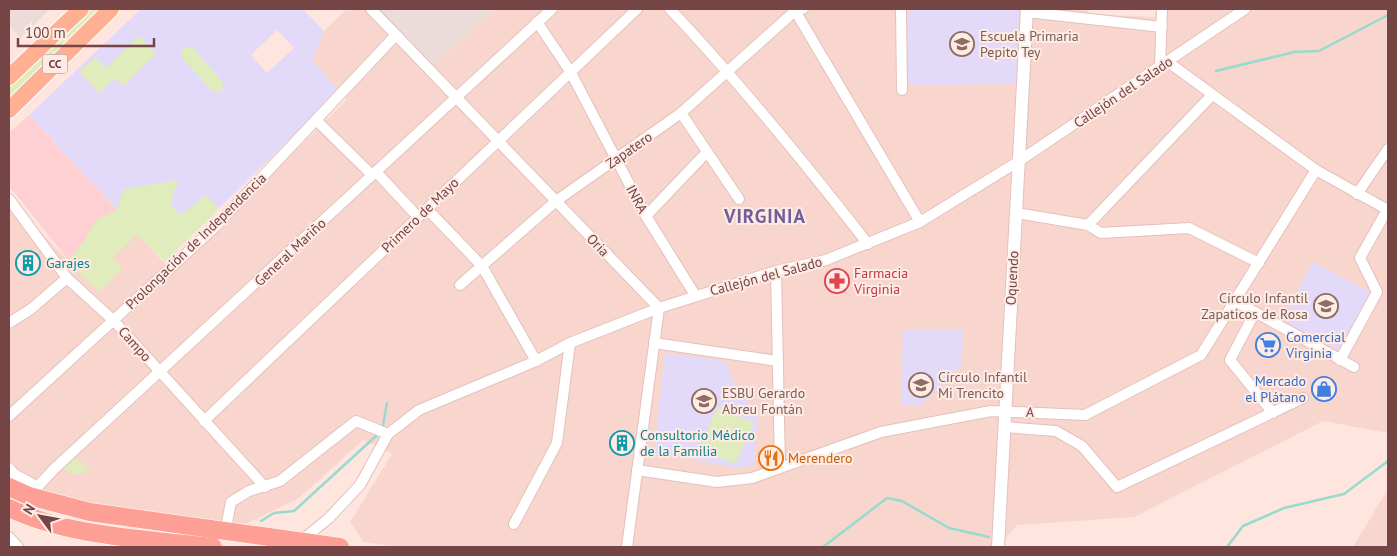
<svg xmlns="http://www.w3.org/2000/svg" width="1397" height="556" font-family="'PT Sans',sans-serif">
<rect width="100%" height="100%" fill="#fee5dd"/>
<g fill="#f8d6ce">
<polygon points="347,9 378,9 431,67 495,9 1088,9 1088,14 1155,17 1156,9 1388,9 1388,433 1323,421 1134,517 1017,525 998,547 399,547 364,542 350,522 392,454 363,440 298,499 241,526 86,503 51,496 9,480 9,200 99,292 113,257 137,234 174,273 346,100 312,60 324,31"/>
<polygon points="1388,489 1388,547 1353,547"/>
</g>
<polygon fill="#ffd0d3" points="29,115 127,221 75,268 9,186 9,133"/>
<g fill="#ebdcda">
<polygon points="9,9 50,9 20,38 9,25"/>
<polygon points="378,9 495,9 431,67"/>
</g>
<g fill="#e3dafa" fill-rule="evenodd">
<path d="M141 9H303L324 31 312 60 339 91 165 261 29 115ZM277 30 294 48 267 73 251 55Z"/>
<polygon points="909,9 1019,9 1016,84 913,85 905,80"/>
<polygon points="1313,262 1370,292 1339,350 1282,320"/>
<polygon points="903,329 963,330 962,365 919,406 901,406"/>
<polygon points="665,353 725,361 737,389 758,414 754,465 737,468 654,452"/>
</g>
<g fill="#e0ecbb">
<polygon points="92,9 102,9 9,99 9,88"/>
<polygon points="139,36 156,54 123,86 115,78 99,93 79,72 95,57 106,68"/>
<polygon points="189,46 193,48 223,82 222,91 217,93 212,91 182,58 181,51"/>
<polygon points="178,180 170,204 181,215 206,195 219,209 165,261 137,235 113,257 122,269 99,292 67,262 83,243 95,221 116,210 124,189"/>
<polygon points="718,407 754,423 735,464 699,448"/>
<path d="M73 456 91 470C79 476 72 475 61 467Z"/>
</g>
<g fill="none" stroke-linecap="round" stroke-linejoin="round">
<g stroke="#96dbcd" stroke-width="2.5">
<polyline points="1216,71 1294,52 1319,51 1388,15"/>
<polyline points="383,425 387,403"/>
<polyline points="261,521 274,513 294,511 376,436"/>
<polyline points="823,547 887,498 902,501 949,528 989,537"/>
<polyline points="1227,547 1243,526 1284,508 1344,494 1388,461"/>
</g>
<defs>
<g id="minor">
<polyline points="371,9 659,308 627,547"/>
<path d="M670 9C741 84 805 163 868 244"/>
<polyline points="794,9 920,222"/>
<polyline points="901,9 902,90"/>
<polyline points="1027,12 1162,27"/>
<polyline points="537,22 570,71 646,216 695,295"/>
<polyline points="1168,62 1316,170 1388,210"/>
<polyline points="1160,67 1162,9"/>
<polyline points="681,113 739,199"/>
<polyline points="316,120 369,172 379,175 418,217"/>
<polyline points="1357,194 1388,149"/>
<polyline points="9,199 67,278 114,321 265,487"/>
<polyline points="427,209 482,266 536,361"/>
<polyline points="1016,213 1088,225 1101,233 1189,228 1259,263"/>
<polyline points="646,216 707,152"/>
<polyline points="1088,225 1212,95"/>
<polyline points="776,271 780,467"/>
<polyline points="460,285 556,201 681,113 795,11 803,9"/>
<polyline points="1235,301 1354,367"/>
<polyline points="1255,312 1230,360 1273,413"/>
<polyline points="9,323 31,309 67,278"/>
<polyline points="654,343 778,361"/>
<polyline points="1340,360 1377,292 1360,258 1387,210"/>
<polyline points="9,416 215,227 396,35"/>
<polyline points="204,421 637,9"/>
<polyline points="1004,427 1056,431 1082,446 1117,487 1303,398"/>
<polyline points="9,468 14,474 38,487"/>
<polyline points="637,470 717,482 752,478 881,432 991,411 1085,415 1201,355 1316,170"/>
<polyline points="29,496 54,469 552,9"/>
<polyline points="514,524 557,443 570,343"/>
<polyline points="225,533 231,502 249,491 280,481 356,421 388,434"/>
<polyline points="9,537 18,547"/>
<polyline points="301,541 329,518 360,485 388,434 419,410 536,361 570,343 659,308 776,271 826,260 920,222 1019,161 1245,9"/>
</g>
<polyline id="tertiary" points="998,547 1027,9"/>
<g id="primary">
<polyline points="9,77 81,9"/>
<polyline points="9,110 111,9"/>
</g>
<g id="trunk">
<polyline points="9,487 29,496 90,512 340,547"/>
<path d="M9 508C69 537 147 539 213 547"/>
</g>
</defs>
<use href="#minor" stroke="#e4c0bc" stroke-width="12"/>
<use href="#tertiary" stroke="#e4c0bc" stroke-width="14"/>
<use href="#primary" stroke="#fff" stroke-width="18"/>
<use href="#trunk" stroke="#fff" stroke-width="19"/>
<use href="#minor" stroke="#fff" stroke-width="10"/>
<use href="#tertiary" stroke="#fff" stroke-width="12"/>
<use href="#primary" stroke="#ffb093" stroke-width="16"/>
<use href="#trunk" stroke="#fe9f96" stroke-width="18"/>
</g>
<defs>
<symbol id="school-ring" viewBox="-11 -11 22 22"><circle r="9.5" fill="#ffebe5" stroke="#8d6e63" stroke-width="1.5"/><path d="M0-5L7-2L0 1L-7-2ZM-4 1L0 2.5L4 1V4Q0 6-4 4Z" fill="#8d6e63"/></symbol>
<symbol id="building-ring" viewBox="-11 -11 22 22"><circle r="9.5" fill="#ffebe5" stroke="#0f9aa8" stroke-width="1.5"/><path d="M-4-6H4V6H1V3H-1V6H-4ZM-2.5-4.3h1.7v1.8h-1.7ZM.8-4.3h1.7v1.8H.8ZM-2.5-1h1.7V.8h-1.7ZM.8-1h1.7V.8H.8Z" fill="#0f9aa8"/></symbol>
<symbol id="pharmacy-ring" viewBox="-11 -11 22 22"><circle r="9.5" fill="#ffebe5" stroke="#e0444e" stroke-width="1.5"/><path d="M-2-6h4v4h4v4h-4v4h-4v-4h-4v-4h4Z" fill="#e0444e"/></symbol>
<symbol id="supermarket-ring" viewBox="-11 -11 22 22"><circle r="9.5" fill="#ffebe5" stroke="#3f7fe0" stroke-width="1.5"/><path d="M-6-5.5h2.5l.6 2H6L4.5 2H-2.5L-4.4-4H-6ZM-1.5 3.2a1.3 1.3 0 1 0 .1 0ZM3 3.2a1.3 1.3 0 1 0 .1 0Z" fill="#3f7fe0"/></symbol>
<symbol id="shop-ring" viewBox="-11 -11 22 22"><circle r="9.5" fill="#ffebe5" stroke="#3f7fe0" stroke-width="1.5"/><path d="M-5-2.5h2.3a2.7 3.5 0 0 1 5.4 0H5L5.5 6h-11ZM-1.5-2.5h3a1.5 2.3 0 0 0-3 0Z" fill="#3f7fe0"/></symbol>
<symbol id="restaurant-ring" viewBox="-11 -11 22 22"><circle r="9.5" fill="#ffebe5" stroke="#e8710a" stroke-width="1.5"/><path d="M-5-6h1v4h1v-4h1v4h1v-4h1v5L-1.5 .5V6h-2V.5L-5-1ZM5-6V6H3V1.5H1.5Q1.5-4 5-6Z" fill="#e8710a"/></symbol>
</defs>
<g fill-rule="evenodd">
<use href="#school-ring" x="948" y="30" width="28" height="28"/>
<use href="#building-ring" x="14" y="249" width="28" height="28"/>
<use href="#pharmacy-ring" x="823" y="267" width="28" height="28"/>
<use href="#school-ring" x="1312" y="292" width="28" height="28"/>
<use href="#supermarket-ring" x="1254" y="331" width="28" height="28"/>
<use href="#school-ring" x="907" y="371" width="28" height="28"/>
<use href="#shop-ring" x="1310" y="375" width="28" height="28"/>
<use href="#school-ring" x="690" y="387" width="28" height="28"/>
<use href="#building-ring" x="608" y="429" width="28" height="28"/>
<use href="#restaurant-ring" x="757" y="444" width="28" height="28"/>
</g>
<g text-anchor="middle" stroke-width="4" stroke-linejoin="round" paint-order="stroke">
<rect fill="#ffebe5" stroke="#9e7674" stroke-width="1" x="42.5" y="54.5" width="25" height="19" rx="4"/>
<g font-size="12" font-weight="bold" fill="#754444">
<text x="55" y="68">CC</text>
</g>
<g font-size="14" fill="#785e54" stroke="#ffebe5" text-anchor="start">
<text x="980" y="41">Escuela Primaria<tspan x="980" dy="16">Pepito Tey</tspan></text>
<text x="1308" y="303" text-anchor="end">Círculo Infantil<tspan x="1308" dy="16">Zapaticos de Rosa</tspan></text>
<text x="938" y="382">Círculo Infantil<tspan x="938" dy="16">Mi Trencito</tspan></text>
<text x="722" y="398">ESBU Gerardo<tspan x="722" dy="16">Abreu Fontán</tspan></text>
</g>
<g font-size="14" fill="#754444" stroke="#ffebe5">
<text transform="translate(1123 92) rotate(-34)" y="5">Callejón del Salado</text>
<text transform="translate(629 150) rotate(-35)" y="5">Zapatero</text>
<text transform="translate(637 199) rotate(62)" y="5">INRA</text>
<text transform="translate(420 215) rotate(-44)" y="5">Primero de Mayo</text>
<text transform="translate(196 241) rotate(-44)" y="5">Prolongación de Independencia</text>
<text transform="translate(598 245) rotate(46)" y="5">Oria</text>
<text transform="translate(290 252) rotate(-43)" y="5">General Mariño</text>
<text transform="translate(766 276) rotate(-15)" y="5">Callejón del Salado</text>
<text transform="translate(1012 278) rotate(-87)" y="5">Oquendo</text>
<text transform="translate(135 344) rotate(48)" y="5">Campo</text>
<text transform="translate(1030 412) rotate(3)" y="5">A</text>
</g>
<g font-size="14" fill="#0d838f" stroke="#ffebe5" text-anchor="start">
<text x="46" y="268">Garajes</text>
<text x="640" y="440">Consultorio Médico<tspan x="640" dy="16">de la Familia</tspan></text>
</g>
<g font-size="14" fill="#be3a42" stroke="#ffebe5" text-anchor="start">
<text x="854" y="278">Farmacia<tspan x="854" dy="16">Virginia</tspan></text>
</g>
<g font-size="14" fill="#366cbe" stroke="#ffebe5" text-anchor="start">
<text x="1286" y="342">Comercial<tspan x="1286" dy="16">Virginia</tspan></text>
<text x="1306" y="386" text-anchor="end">Mercado<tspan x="1306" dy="16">el Plátano</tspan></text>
</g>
<g font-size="14" fill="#c56008" stroke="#ffebe5" text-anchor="start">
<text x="788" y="463">Merendero</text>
</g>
<g font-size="19" font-weight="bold" letter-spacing="1" fill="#715f99" stroke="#ffebe5">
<text x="765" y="223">VIRGINIA</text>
</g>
</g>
<rect width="1397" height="556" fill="none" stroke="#754444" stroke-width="20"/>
<g transform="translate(40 516) rotate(302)" stroke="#ffebe5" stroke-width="4" paint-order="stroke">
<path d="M0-4L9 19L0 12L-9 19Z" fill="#754444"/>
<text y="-8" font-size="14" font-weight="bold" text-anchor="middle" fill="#754444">N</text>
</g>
<path d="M18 38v8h136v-8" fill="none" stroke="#754444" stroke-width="2.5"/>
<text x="25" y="38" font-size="15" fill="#754444" stroke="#ffebe5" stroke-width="4" paint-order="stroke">100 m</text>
</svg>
